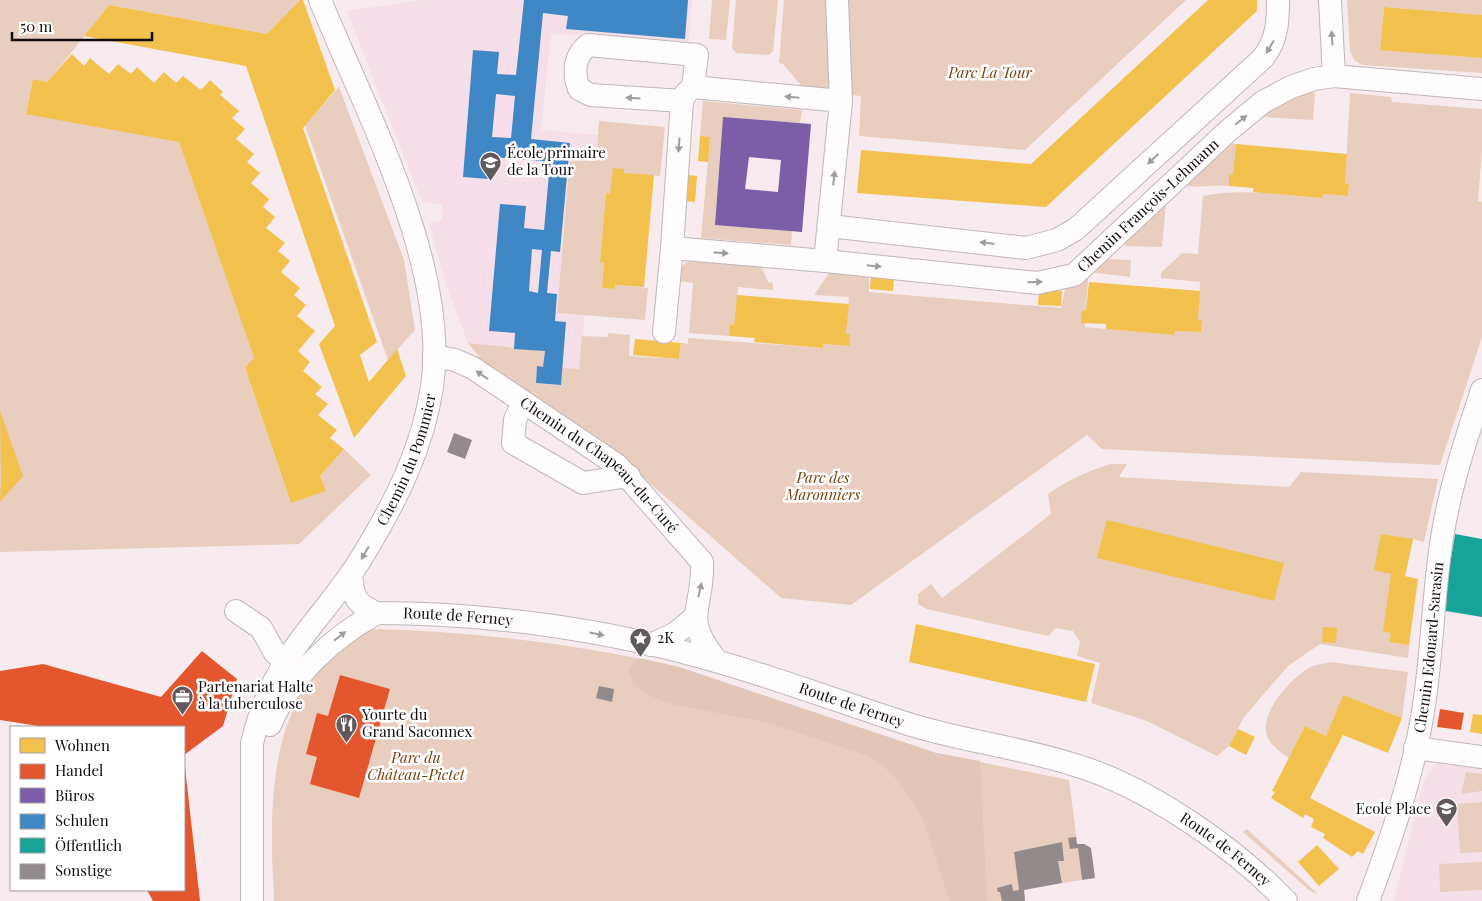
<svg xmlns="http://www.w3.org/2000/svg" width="1482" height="901" font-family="'Playfair Display',serif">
<rect width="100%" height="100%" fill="#f7ebef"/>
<g fill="#f6dfe8">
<polygon points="423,0 692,0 689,42 551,34 541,130 598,135 596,161 570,159 557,313 585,315 579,370 543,367 545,351 468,343 446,285 429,223 442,220 442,204 422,202 347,11"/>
<polygon points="1436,763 1482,769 1482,901 1394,901 1424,780"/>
</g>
<g fill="#e9cdbf">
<path d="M0 0H300L267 34 109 5C88 30 69 57 47 82L33 79 26 113 179 142 254 358 245 369 291 503 325 491 320 476 344 449 371 475 299 544 0 552Z"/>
<polygon points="712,0 730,0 726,40 709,39"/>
<polygon points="736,0 778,0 773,51 769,55 736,53 732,48"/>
<polygon points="784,0 1186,0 1025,150 859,136 861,96 805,90 783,64 779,63"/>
<path d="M1347 0H1482V15L1384 7 1380 49 1482 58V73L1363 65C1355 62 1353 59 1350 51Z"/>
<polygon points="339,87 404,260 415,330 388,360 305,125"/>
<polygon points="1311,92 1315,93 1313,120 1263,117 1263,114 1293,96"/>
<path d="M1350 93 1391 97 1392 102 1482 109V151L1478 201 1482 202V337L1440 465 1102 449 1087 435 851 605 781 598 620 457 489 369 468 343 545 351 543 367H537L536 383 560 385 562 368 579 369 582 336 608 337V333L630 335 629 356 679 359 681 343 688 344V338L823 348V344L848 346 850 334 846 333 849 297 814 295 830 272 869 275V292L1061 308 1066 285 1081 278 1088 279 1085 327 1174 335 1175 331 1201 332 1202 321 1198 320 1200 282 1161 278V273L1182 253 1198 254 1203 196C1242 188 1282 195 1322 198L1323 194 1348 196 1349 184 1345 183Z"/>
<polygon points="703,101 802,110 800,123 723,118 715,225 792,231 791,245 701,238 710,137 700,136"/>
<polygon points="599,121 665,127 660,176 624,173 624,169 610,194 606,194 600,262 604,262 602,288 614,289 615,285 648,288 645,320 557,313 570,159 596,161"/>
<path d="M1229 143 1236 144 1233 175H1229V186C1213 184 1204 188 1188 186V182Z"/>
<polygon points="1166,203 1162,247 1125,246 1124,241"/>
<path d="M695 259 761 266 768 282 773 283V290L738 287 734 325 730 324 729 336 689 333 693 283 678 281C679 268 682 263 695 259Z"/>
<polygon points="1105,259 1131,260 1130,277 1089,272"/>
<path d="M1111 464H1127L1119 477 1289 487 1301 472 1438 479 1424 542 1413 539 1405 576 1383 632 1391 633 1390 642 1409 645 1408 658 1320 644 1288 666 1244 717 1229 746 1217 756 1147 721 1091 703 1100 663 1077 656 1080 642 1073 631 1056 628 1048 636 927 609 918 604V594L931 584 942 598 1051 514 1048 494C1068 480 1087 471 1111 464Z"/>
<path d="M375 629C477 632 579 644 679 667L936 753 1069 780 1082 880 1062 883 1058 861 1064 860 1062 842 1014 852 1019 889 1024 888 1025 901H274C274 884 272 868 272 852 271 781 277 700 337 653 349 644 360 632 375 629Z"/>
<path d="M1330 662 1408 672 1402 718 1343 695 1326 736 1305 726 1289 758C1280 752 1271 746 1267 736 1259 713 1290 680 1307 669 1313 665 1323 664 1330 662Z"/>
<polygon points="1466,772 1482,774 1482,791 1461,794"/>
<polygon points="1482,802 1482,852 1460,853 1457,804"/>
<polygon points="1247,829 1318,894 1310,891 1243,832"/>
<polygon points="1482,862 1482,890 1440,892 1439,864"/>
</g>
<polygon fill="#e3c6b7" points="639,658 679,667 936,753 980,761 987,901 950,901 923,819 913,801 891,773 873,759 857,752 764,722 676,705 653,697 634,684 628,669"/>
<g fill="#f2c14e">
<polygon points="300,0 303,0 335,90 303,128 377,342 360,355 369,382 397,349 406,376 354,438 319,344 335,326 246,66 84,36 109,5 267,34"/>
<polygon points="1208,0 1257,0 1257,11 1046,207 857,193 861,150 1031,164"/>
<polygon points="1384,7 1482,15 1482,58 1380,50"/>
<polygon points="72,54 84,66 90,58 109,74 118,64 131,74 137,67 154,83 164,72 176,83 183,76 201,90 210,80 223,92 220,95 239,111 232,118 245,129 236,139 254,154 247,162 260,173 251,183 269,199 263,207 275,217 266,228 285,243 278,251 290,261 281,272 300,288 294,295 306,305 297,316 315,331 298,351 310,362 303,371 322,387 315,394 328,404 318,415 337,430 330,438 344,449 320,476 326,491 291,503 245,368 254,358 179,142 26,114 33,79 47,82"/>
<polygon points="700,136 710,137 708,162 698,161"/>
<polygon points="1236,144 1347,154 1345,183 1349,184 1348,196 1323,194 1322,198 1288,195 1253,192 1254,188 1229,186 1229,174 1233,175"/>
<polygon points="613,168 624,169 624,173 654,175 644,287 615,285 615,289 602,288 604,262 600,262 606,193 610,194"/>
<polygon points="687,175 697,176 695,202 684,201"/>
<polygon points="871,275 894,277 893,291 870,289"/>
<polygon points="1089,282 1200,291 1198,320 1202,320 1201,332 1175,331 1174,335 1106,329 1106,324 1081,323 1082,311 1086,311"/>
<polygon points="1039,289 1062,291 1061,306 1038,305"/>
<polygon points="737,295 849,304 846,333 850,334 849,346 823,344 823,348 754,342 755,338 729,336 730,324 734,325"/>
<polygon points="635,339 681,343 679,359 633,355"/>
<polygon points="0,411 23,476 0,502 1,481"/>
<polygon points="1107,520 1284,563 1274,601 1097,558"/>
<polygon points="1381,534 1413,539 1405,576 1418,579 1409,645 1389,642 1391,633 1383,632 1391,574 1374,570"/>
<polygon points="916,624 1095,664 1086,702 909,662"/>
<polygon points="1323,627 1337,628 1336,643 1322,642"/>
<polygon points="1343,695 1402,718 1388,753 1343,735 1310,798 1375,832 1363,854 1358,851 1352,857 1323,838 1325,834 1311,827 1314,819 1305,814 1303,818 1271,798 1275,792 1272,791 1305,726 1326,736"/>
<polygon points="1473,714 1482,715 1482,734 1470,732"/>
<polygon points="1238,729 1255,737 1246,755 1229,746"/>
<polygon points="1317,845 1339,869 1319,886 1298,862"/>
</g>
<g fill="#e4572e">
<polygon points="202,651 237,679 223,726 184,755 184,727 45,727 0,720 0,671 43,664 161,697"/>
<polygon points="340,675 390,689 359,798 310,784 317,757 306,754 317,713 328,716"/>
<polygon points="1440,709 1464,713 1461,730 1437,727"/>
<polygon points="184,758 200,901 153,901 147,890 184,890"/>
</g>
<path fill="#7b5ea7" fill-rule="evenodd" d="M723 117 811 124 802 232 715 225ZM749 157 781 160 778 192 745 189Z"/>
<path fill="#3f88c5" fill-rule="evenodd" d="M524 0H688L685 39 566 29 568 16 543 13 531 139 570 143 560 252 551 251 547 293 557 294 555 321 566 322 561 385 536 383 537 366 543 367 545 351 514 349 515 333 489 331 500 204 526 206 524 228 544 230 550 162 491 157 488 179 463 177 473 50 499 52 497 74 516 75ZM496 94 515 96 511 138 492 137ZM532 249 542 250 538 293 529 291Z"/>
<polygon fill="#17a398" points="1455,534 1482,539 1482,617 1446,611 1447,583"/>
<g fill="#928a8b">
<polygon points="454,433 472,440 465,459 447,452"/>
<polygon points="599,686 614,689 612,702 596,698"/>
<polygon points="1076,837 1077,844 1084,844 1091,848 1095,878 1082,880 1078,848 1070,849 1068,838"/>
<polygon points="1062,842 1064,861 1058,861 1062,883 1024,890 1025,901 1002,901 1000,892 998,892 997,888 1012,884 1013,891 1019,890 1014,852"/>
</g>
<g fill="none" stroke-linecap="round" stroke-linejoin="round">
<defs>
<g id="minor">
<polyline points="1330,0 1334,76"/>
<path d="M682 101 591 95 579 89C573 73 574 56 588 45L697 55 693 87"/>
<path d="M829 226 1026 248 1057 240 1076 229 1263 58C1277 40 1278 23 1278 0"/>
<path id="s1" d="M672 248 825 261 1037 283 1074 275 1229 130 1263 102 1291 87 1314 79 1334 76 1482 89"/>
<polyline points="825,261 841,101 837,0"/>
<polyline points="664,332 672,248 682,101 686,93 693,87 841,101"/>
<path id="s2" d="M434 356 455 360 473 368 617 465 702 562C704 611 680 615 717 661"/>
<polyline points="523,402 515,420 513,443 583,483 629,476"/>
<path id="s3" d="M351 575C353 598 356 604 377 613 489 613 612 630 719 662 782 680 843 703 905 723 961 741 1019 747 1075 765 1148 787 1233 846 1286 901"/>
<polyline points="236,611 261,628 275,653 285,661"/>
<polyline points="651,645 676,633 694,618"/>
<path d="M270 725C291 676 331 638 377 613"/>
<polyline points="1415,748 1482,757"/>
<path id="s4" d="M252 901V743C259 714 270 686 286 661 310 623 343 591 365 552 396 501 423 447 432 387 450 267 365 110 320 0"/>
<path id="s5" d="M1368 901C1392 837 1414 773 1424 705 1433 647 1433 589 1443 532 1451 484 1467 436 1482 390"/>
</g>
</defs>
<use href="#minor" stroke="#bfb6b9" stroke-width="24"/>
<use href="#minor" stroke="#fefcfd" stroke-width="22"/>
</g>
<defs><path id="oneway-solid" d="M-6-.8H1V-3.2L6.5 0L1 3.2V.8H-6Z" transform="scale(1.25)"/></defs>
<g fill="#a09c9d">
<use href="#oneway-solid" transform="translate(1332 38) rotate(-94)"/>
<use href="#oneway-solid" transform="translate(1270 47) rotate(121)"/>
<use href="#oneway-solid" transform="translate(792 97) rotate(-175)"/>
<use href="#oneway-solid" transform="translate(633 98) rotate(-176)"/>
<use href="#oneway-solid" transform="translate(1241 120) rotate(-39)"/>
<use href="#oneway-solid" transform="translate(679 145) rotate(94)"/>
<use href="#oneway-solid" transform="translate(1153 159) rotate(138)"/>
<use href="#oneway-solid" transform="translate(834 178) rotate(-84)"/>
<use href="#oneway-solid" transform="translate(987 243) rotate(-173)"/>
<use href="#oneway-solid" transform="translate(721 253) rotate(4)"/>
<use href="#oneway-solid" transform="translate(874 266) rotate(6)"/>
<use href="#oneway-solid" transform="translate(1035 282) rotate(-2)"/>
<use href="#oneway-solid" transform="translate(482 375) rotate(-146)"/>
<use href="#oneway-solid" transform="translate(365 553) rotate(121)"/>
<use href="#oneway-solid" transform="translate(700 590) rotate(-77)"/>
<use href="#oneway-solid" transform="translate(597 634) rotate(11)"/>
<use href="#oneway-solid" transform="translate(340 636) rotate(-38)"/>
</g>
<defs>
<symbol id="school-pin" viewBox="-11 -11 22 30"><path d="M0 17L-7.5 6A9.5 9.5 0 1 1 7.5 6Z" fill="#62595d" stroke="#fff"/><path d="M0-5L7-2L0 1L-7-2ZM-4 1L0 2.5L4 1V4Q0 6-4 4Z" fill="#fff"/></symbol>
<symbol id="sight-pin" viewBox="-11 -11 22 30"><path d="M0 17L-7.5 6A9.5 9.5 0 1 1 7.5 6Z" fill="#62595d" stroke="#fff"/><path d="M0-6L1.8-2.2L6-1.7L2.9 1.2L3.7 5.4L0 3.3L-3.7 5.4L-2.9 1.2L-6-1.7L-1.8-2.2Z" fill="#fff"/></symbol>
<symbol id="office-pin" viewBox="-11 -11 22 30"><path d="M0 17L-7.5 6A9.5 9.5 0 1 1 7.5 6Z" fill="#62595d" stroke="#fff"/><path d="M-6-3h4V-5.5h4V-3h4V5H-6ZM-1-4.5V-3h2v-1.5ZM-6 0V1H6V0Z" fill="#fff"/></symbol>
<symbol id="restaurant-pin" viewBox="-11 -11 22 30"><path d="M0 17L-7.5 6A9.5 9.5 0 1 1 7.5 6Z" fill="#62595d" stroke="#fff"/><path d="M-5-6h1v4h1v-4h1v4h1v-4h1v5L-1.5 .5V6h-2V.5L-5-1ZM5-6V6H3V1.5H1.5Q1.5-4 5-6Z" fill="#fff"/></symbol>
</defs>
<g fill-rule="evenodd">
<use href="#school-pin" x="478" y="150" width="25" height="34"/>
<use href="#sight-pin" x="628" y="626" width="25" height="34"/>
<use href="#office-pin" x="170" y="684" width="25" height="34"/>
<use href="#restaurant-pin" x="334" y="712" width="25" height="34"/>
<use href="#school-pin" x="1434" y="796" width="25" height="34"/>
</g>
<g text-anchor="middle" stroke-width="5" stroke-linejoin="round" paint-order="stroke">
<g font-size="15" font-style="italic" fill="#75400e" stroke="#fff">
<text x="990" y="78">Parc La Tour</text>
<text x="823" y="483">Parc des<tspan x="823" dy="17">Maronniers</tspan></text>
<text x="416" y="763">Parc du<tspan x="416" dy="17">Château-Pictet</tspan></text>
</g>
<g font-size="15" fill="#120b0e" stroke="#fff" text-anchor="start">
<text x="507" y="158">École primaire<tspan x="507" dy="17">de la Tour</tspan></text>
<text x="657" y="643">2K</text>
<text x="198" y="692">Partenariat Halte<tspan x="198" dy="17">à la tuberculose</tspan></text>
<text x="362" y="720">Yourte du<tspan x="362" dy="17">Grand Saconnex</tspan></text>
<text x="1431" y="814" text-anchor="end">Ecole Place</text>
</g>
<g font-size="15" fill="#120b0e" stroke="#fff">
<text dy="5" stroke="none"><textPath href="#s1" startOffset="506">Chemin François-Lehmann</textPath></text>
<text dy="5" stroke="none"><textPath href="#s4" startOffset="484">Chemin du Pommier</textPath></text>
<text dy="5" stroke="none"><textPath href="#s2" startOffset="201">Chemin du Chapeau-du-Curé</textPath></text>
<text dy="5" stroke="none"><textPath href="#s3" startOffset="131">Route de Ferney</textPath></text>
<text dy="5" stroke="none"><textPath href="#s5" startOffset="262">Chemin Edouard-Sarasin</textPath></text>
<text dy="5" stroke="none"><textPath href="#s3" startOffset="536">Route de Ferney</textPath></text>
<text dy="5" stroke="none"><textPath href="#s3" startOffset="941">Route de Ferney</textPath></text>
</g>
</g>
<rect x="10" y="726" width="175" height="165" fill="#ffffff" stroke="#a09d9f"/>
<rect x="20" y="738" width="25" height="15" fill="#f2c14e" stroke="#a09d9f"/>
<text x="55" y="751" font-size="15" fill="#120b0e">Wohnen</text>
<rect x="20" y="764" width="25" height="15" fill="#e4572e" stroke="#a09d9f"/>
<text x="55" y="776" font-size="15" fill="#120b0e">Handel</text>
<rect x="20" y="788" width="25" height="15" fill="#7b5ea7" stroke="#a09d9f"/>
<text x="55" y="801" font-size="15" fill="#120b0e">Büros</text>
<rect x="20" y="814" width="25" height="15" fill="#3f88c5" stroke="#a09d9f"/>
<text x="55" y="826" font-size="15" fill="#120b0e">Schulen</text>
<rect x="20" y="838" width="25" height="15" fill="#17a398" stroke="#a09d9f"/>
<text x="55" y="851" font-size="15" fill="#120b0e">Öffentlich</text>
<rect x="20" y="864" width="25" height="15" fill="#928a8b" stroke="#a09d9f"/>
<text x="55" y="876" font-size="15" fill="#120b0e">Sonstige</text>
<path d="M12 32v8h140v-8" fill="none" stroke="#120b0e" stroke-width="2.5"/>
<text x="20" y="32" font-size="15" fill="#120b0e" stroke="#ffffff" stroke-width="4" paint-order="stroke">50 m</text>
</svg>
